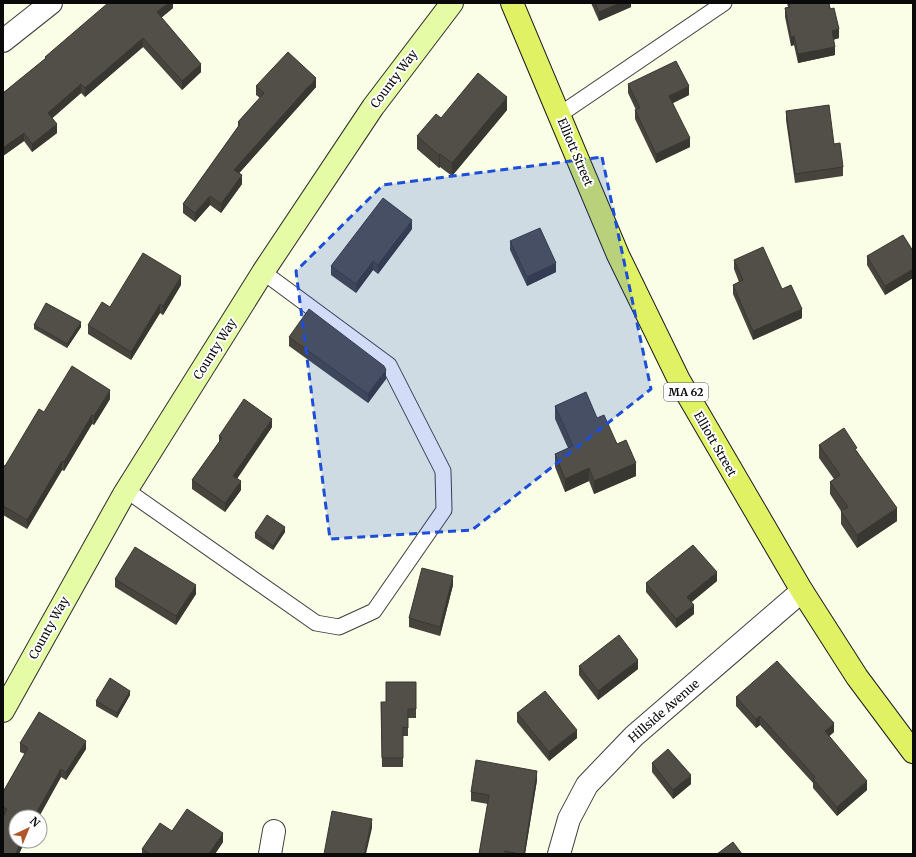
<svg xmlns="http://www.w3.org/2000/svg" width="916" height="857" font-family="Merriweather,serif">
<rect width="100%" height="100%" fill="#fafee7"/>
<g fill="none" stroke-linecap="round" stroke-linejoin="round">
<defs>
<g id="lane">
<polyline points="559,115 724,3"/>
<polyline points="126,490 316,623 339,627 374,611 444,510 443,471 389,365 263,272"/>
</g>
<g id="street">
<polyline points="3,41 51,3"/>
<polyline points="270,854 274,831"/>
<polyline points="559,854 569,819 587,785 634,736 802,591"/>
</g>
<polyline id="secondary" points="3,711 124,494 263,272 373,107 452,3"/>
<polyline id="primary" points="512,3 618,255 679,380 802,591 857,677 913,752"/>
</defs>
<use href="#lane" stroke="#3d3d3d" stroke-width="17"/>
<use href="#street" stroke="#3d3d3d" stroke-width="24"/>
<use href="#secondary" stroke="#2c2c2c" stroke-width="24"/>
<use href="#primary" stroke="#1b1b1b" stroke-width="24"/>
<use href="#lane" stroke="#fff" stroke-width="15"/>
<use href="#street" stroke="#fff" stroke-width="22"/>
<use href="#secondary" stroke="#e5fba5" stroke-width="22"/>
<use href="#primary" stroke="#e0f263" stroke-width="22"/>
</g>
<g fill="#46443d">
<polygon points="173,3 173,8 161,18 201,72 182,90 143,47 85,97 81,93 52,118 57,133 32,152 24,141 3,156 3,93 45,59 45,57"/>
<polygon points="591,3 631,3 631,7 599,21"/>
<polygon points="787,3 829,3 839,38 833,40 835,55 798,63 794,45 791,46 785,17 785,8 788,7"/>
<polygon points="628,84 689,95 673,103 690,147 656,163 635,119 635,110 636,110 628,93"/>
<polygon points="256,86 316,87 239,173 242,184 221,213 210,205 195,222 183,213 183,204 238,127 238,122 260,98 256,95"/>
<polygon points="507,110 452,176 440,167 439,168 417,149 417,136 441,118"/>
<polygon points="786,111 834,144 843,167 843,176 795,183 786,120"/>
<polygon points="412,229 378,274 373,270 356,293 331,275 331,266"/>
<polygon points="510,241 556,272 527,286 510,250"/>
<polygon points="913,251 913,278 885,295 867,265 867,256"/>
<polygon points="734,260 782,289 802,318 753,340 733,294 733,285 739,282 734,269"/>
<polygon points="181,285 163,315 160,313 131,360 88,334 88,325 110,307"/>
<polygon points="34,325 81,327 67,348 34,329"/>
<polygon points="289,337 386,379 368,403 289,346"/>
<polygon points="110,399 94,425 92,424 64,471 62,470 27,529 3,515 3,465 5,466 44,412"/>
<polygon points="555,406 597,418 617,444 636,476 594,494 589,481 565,492 555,467 555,454 568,448 555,419"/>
<polygon points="272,427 237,478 241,490 225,512 192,489 192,480 219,442 219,436"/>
<polygon points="819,445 857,451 897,521 857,548 841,524 841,511 830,494 830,482 834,479 819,458"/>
<polygon points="285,532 273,550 255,538 255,533"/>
<polygon points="115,579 196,594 176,625 115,587"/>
<polygon points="717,581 691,602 694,614 676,628 646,592 646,583"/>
<polygon points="453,585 440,636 409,627 409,618"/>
<polygon points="579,666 638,669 598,700 579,675"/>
<polygon points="416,682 416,718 408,718 408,736 403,736 403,767 382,767 381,702 386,702"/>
<polygon points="130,695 117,718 96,706 96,701"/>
<polygon points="736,697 834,732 829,736 867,790 837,816 813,788 813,783 760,725 756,728 736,706"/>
<polygon points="517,713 577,738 549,761 517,722"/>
<polygon points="20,743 86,749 66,780 61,777 25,841 19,854 3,854 3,792 25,754 20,752"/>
<polygon points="652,763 691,784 673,799 652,772"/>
<polygon points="537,780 525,854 479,854 488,804 471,801 471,792"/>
<polygon points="172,831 223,842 215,854 142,854 142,849"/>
</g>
<g fill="#393732">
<polygon points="168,3 173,3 173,8 157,21 157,12"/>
<polygon points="620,3 631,3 631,7 599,21 599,12"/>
<polygon points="839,29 839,38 832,40 832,31"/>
<polygon points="794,36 794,45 791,46 791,37"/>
<polygon points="143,38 143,47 85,97 85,88"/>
<polygon points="835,47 835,55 798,63 798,54"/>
<polygon points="201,64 201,72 182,90 182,81"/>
<polygon points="316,78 316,87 234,179 234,170"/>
<polygon points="81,84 81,93 48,122 48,113"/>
<polygon points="689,86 689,95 669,105 669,96"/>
<polygon points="507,97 507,110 452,176 452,163"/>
<polygon points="57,124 57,133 32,152 32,144"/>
<polygon points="24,133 24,141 3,156 3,148"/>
<polygon points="690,138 690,147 656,163 656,154"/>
<polygon points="440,154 440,167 439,168 439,155"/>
<polygon points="242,175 242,184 221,213 221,204"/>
<polygon points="210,196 210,205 195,222 195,213"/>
<polygon points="412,220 412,229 378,274 378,265"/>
<polygon points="373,261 373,270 356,293 356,284"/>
<polygon points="556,263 556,272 527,286 527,277"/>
<polygon points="913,269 913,278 885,295 885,286"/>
<polygon points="181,276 181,285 163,315 163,306"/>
<polygon points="160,304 160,313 131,360 131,352"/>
<polygon points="802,309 802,318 753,340 753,331"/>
<polygon points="81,322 81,327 67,348 67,344"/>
<polygon points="386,370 386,379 368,403 368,394"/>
<polygon points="110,390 110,399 94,425 94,416"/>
<polygon points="92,415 92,424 64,471 64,462"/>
<polygon points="272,419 272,427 233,485 233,476"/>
<polygon points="62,461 62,470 27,529 27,520"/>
<polygon points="636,463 636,476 594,494 594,481"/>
<polygon points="589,468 589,481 565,492 565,479"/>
<polygon points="241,481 241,490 225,512 225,503"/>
<polygon points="897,508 897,521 857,548 857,535"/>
<polygon points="285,527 285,532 273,550 273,546"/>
<polygon points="717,572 717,581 687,606 687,597"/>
<polygon points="453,576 453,585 440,636 440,627"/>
<polygon points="196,585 196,594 176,625 176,616"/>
<polygon points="694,605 694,614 676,628 676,619"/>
<polygon points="638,660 638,669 598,700 598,691"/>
<polygon points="130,691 130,695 117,718 117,713"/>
<polygon points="760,716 760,725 756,728 756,719"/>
<polygon points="834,723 834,732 825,740 825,731"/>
<polygon points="577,730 577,738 549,761 549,752"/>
<polygon points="86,741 86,749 66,780 66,772"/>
<polygon points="61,769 61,777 39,817 34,817"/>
<polygon points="537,771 537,780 525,854 524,854"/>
<polygon points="691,775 691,784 673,799 673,790"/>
<polygon points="867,781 867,790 837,816 837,807"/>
<polygon points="372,819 372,828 366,854 364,854"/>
<polygon points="223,833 223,842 215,854 209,854"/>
<polygon points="21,841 25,841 19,854 16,854"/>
</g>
<g fill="#514f47" stroke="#393732">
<polygon points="108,3 168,3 157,12 201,64 182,81 143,38 85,88 81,84 48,113 57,124 32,144 24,133 3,148 3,93 46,58 45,57"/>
<polygon points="595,3 620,3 599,12"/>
<polygon points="789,3 829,3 830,9 834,8 839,29 832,31 835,47 798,54 794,36 791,37 785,8 790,7"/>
<polygon points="288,52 316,78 234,170 242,175 221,204 210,196 195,213 183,204 240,124 238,122 264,93 256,86"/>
<polygon points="676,61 689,86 669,96 690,138 656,154 635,110 640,108 628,84"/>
<polygon points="478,73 507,97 452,163 440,154 439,155 417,136 436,114 441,118"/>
<polygon points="829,105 834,144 840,143 843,167 795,174 786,111"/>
<polygon points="383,198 412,220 378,265 373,261 356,284 331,266"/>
<polygon points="540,228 556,263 527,277 510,241"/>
<polygon points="903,235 913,251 913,269 885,286 867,256"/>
<polygon points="763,247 782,289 791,285 802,309 753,331 733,285 743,280 734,260"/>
<polygon points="143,253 181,276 163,306 160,304 131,352 88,325 102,302 110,307"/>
<polygon points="46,303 81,322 67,344 34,325"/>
<polygon points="309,309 384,366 386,370 368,394 289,337"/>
<polygon points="72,366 110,390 94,416 92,415 64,462 62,461 27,520 3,506 3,465 5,466 39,409 44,412"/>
<polygon points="586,392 597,418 604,415 617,444 626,440 636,463 594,481 589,468 565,479 555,454 573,446 555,406"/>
<polygon points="244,399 272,419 233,476 241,481 225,503 192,480 222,438 219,436"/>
<polygon points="844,428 857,448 855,449 897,508 857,535 841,511 848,507 830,482 840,475 819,445"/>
<polygon points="267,515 285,527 273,546 255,533"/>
<polygon points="693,545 717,572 687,597 694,605 676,619 646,583"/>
<polygon points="135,547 196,585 176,616 115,579"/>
<polygon points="422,568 453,576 440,627 409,618"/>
<polygon points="619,635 638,660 598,691 579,666"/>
<polygon points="777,661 834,723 825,731 867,781 837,807 813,779 815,777 760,716 756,719 736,697"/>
<polygon points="110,678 130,691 117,713 96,701"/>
<polygon points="386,682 416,682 416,709 408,709 408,728 403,727 403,758 382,758 381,702 386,702"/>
<polygon points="545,691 577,730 549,752 517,713"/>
<polygon points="39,712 86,741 66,772 61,769 34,817 16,817 16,841 21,841 16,854 3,854 3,817 7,809 3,807 3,792 28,748 20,743"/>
<polygon points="668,749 691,775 673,790 652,763"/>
<polygon points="476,760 537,771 524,854 519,854 505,851 505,854 479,854 489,795 471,792"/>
<polygon points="187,809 223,833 209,854 150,854 142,849 160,823 172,831"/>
<polygon points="332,811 372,819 364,854 324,854"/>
<polygon points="733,842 742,854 717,854"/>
</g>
<path fill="#1d4ed8" fill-opacity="0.2" stroke="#1d4ed8" stroke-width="3" stroke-dasharray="8 5" stroke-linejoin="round" d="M602 157 651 389 472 530 330 539 296 271 383 185Z"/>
<g text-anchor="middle" stroke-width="4" stroke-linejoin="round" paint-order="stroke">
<rect fill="#fff" stroke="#545454" stroke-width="1" x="664" y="383" width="44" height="18" rx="3"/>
<g font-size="11" font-weight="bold" fill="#0a0a0a">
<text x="686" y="396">MA 62</text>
</g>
<g font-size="12" fill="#0a0a0a" stroke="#fff">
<text transform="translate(394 79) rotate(-53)" y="4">County Way</text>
<text transform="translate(575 152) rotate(67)" y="4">Elliott Street</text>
<text transform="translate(215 349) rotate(-58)" y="4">County Way</text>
<text transform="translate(715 444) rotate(60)" y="4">Elliott Street</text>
<text transform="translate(49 628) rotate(-61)" y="4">County Way</text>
<text transform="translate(664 711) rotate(-41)" y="4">Hillside Avenue</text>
</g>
</g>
<rect width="916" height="857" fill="none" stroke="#0a0a0a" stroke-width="8"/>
<g transform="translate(28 829) rotate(44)"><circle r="19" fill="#ffffff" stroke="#9d9d9d"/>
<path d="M0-3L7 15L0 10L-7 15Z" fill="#b1562a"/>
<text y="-6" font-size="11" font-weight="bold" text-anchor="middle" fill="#0a0a0a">N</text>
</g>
</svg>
